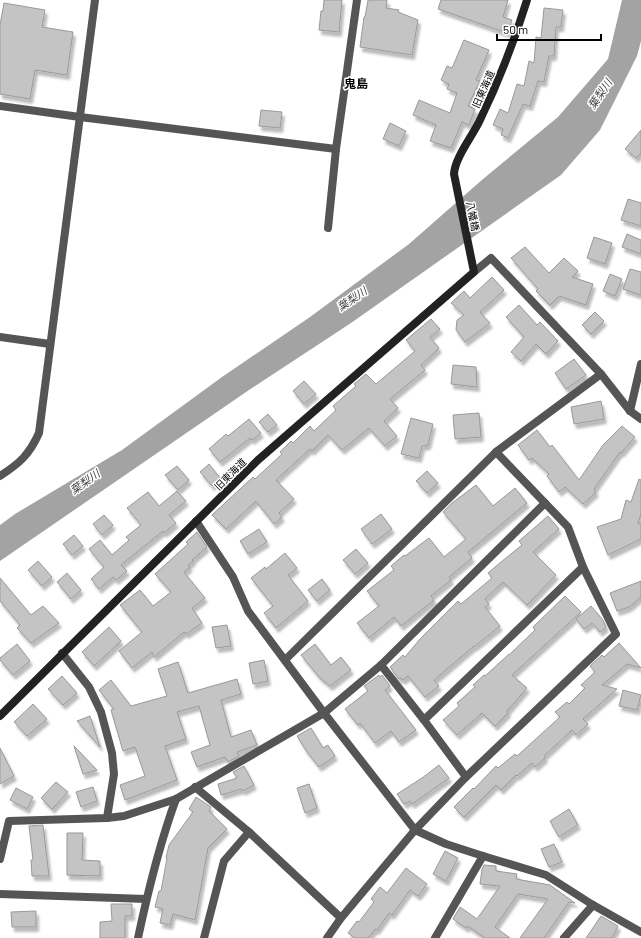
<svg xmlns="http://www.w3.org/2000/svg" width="641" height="938" font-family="Barlow,'Noto Sans JP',sans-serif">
<defs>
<filter id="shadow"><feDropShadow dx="2.5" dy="4.5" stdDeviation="1" flood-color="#0004"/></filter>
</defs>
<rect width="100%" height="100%" fill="#fff"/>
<polygon fill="#a3a3a3" points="622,0 641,0 641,41 637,56 600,130 561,175 351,323 249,390 0,561 0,525 15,514 122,450 222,377 310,317 409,244 483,179 558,117 608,59"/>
<g fill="#c4c4c4" stroke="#999" filter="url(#shadow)">
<polygon points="324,0 342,0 339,32 319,30 321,11 323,11"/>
<polygon points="368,0 387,0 386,8 399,10 398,12 418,20 412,55 360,47 364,17 365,17"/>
<polygon points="441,0 508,0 503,17 512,20 507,33 438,9"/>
<polygon points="4,3 45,10 42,27 73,32 67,75 35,70 30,99 0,94 0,25"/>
<polygon points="544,8 563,10 561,27 556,27 554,56 549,56 544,82 538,81 530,106 523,104 508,138 501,135 503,129 493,125 500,109 508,113 517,84 524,86 529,61 534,63 536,37 541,38"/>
<polygon points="464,40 489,50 476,80 480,81 468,106 475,109 469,125 462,122 451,148 430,141 436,125 413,115 419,100 450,113 457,93 447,89 449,84 441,80 447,66 452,68"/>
<polygon points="261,110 282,112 280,128 259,126"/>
<polygon points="390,123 406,131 399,146 383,139"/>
<polygon points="641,130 641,153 636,158 625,149"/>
<polygon points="628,199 641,203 641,226 621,220"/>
<polygon points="627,234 641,240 641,254 622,247"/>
<polygon points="594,237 612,243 605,264 587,258"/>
<polygon points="525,247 549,273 564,258 578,271 572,277 593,284 586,305 559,296 550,305 536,291 538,289 511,258"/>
<polygon points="630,269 641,272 641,295 623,289"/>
<polygon points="610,274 622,279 615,296 603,291"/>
<polygon points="492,277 504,290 480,312 490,323 465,342 456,330 457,320 464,315 451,303 464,291 470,298"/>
<polygon points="519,305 537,325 540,322 558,341 546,354 536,344 521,361 511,352 524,337 506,317"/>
<polygon points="595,312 604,321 591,334 582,325"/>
<polygon points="431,319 440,329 430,337 439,348 421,365 425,370 390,399 398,408 384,421 397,436 385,446 369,428 342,450 328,435 312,451 310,449 276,480 294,499 279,513 282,517 274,524 256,501 226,529 212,515 253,477 255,479 282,454 280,452 291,441 293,443 310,426 314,431 336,410 333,406 356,386 354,384 366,374 376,384 415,351 406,340"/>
<polygon points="574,359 586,375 566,389 555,373"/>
<polygon points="453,365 476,367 477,387 451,384"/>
<polygon points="304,381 316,394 304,404 293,391"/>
<polygon points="601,401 604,419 574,424 571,407"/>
<polygon points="479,413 481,437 455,439 453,415"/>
<polygon points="268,414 277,425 268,432 259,422"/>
<polygon points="411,418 433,424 428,445 422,446 419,458 401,454"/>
<polygon points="249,419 261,433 252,440 250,438 220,462 209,449 226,434 228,436"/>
<polygon points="622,426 635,437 621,453 620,452 594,489 596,492 583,504 565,487 559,492 547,476 549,474 532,458 529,460 518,445 537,430 550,447 552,445 579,480 603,445"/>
<polygon points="209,464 221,479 212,486 200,472"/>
<polygon points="177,466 189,480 178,490 165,475"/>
<polygon points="427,471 438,483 427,493 416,481"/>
<polygon points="639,479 641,480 641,514 638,523 641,524 641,539 608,555 597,527 621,519 626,500 631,502"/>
<polygon points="476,485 493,506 515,488 527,503 468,552 472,558 449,577 451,580 431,596 434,600 401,626 394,617 369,638 357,623 379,606 367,591 394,570 391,566 404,555 405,556 429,538 444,557 466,539 443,512 452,503"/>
<polygon points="177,491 186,501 169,515 176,523 164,533 163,531 121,565 127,571 116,580 113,577 99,589 91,579 104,567 89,549 100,540 112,555 129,540 126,537 141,525 127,508 148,492 159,506"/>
<polygon points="381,514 392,529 372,544 361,529"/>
<polygon points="104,515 113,525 102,535 93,524"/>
<polygon points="548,516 559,529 533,552 556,575 527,605 503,582 485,599 489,604 485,607 500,626 474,647 474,646 434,680 439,686 425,697 408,676 403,680 401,678 399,679 390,667 403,655 405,657 420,639 458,601 461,604 492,578 488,573 501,562 522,545 519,541"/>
<polygon points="259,529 267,542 248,554 240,541"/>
<polygon points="197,532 207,547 192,560 193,561 188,565 190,567 184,572 205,598 192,608 202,623 186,634 184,632 154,657 152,652 132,668 119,651 142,632 120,605 140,590 153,606 171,592 155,574 188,544 186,542"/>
<polygon points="74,535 83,546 72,555 63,544"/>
<polygon points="356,549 368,563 355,574 343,560"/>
<polygon points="285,553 297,568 288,575 308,601 276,628 264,613 273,606 251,578 265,567 266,569"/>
<polygon points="38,561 52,577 42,586 28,570"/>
<polygon points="67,573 81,590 71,599 57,582"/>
<polygon points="0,578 31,615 43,606 59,623 31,643 17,628 20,625 0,601"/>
<polygon points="322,579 330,590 317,601 308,590"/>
<polygon points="641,581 641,597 629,607 617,611 610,593"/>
<polygon points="565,596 581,612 512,675 527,688 507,711 508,713 495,726 482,713 457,735 443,720 459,706 457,703 475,687 473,685 484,675 485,676 509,654 509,655 535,630 533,627"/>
<polygon points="591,606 603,620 606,627 600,632 592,623 584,629 576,619"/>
<polygon points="227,625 231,646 216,648 212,627"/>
<polygon points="109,627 121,641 94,666 82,652"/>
<polygon points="619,643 641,668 627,664 602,685 617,689 583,719 588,724 576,735 572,730 544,756 545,758 535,767 532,763 517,776 516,775 501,790 496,785 464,817 454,807 473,788 474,789 496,766 498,768 515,754 517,756 560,717 555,712 567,702 569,704 585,688 581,685 595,672 590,666 602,655 604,657"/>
<polygon points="17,644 30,661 13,675 0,660 0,658"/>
<polygon points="315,644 331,665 341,657 351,670 330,686 319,677 301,655"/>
<polygon points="264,660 268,681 253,684 249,663"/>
<polygon points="178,662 188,693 237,679 241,694 221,700 231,737 251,730 257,745 237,752 239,756 228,762 225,757 197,767 191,752 210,745 199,706 177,712 186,739 165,746 177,780 125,800 120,785 145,776 135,747 123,751 111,710 114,709 99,690 111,680 131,706 167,696 158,669"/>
<polygon points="379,675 380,677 382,675 390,686 385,690 416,730 399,742 391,731 375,743 360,723 358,725 345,709 368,691 364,686"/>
<polygon points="62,676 77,693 63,705 48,689"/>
<polygon points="623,690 641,695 637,710 619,706"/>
<polygon points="33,704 47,719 27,736 14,722"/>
<polygon points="90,716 100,747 77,721"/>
<polygon points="311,728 323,748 328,745 335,756 319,767 307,752 297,736"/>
<polygon points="74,746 97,770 83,774"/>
<polygon points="0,748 14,776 0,784"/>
<polygon points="439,765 449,778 412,804 410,801 404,804 397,794 422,778"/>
<polygon points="244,766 254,785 243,791 242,789 221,795 218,784 237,778 233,772"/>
<polygon points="56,782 68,792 52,809 41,798"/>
<polygon points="309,784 317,808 305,813 297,788"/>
<polygon points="93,787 97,801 81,807 76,792"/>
<polygon points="16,788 33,797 27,809 10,800"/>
<polygon points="196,797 211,807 209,811 227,829 208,848 195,920 173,914 170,925 160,923 163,909 155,907 159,891 161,891 167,858 166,858 169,845 193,812 189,809"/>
<polygon points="569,809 578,825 559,837 550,821"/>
<polygon points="43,825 49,876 32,876 31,860 33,860 29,826"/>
<polygon points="67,833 83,833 82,860 100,861 100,876 67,875"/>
<polygon points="554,844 562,862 549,867 541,849"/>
<polygon points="445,851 458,858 446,881 433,874"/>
<polygon points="484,865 496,866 496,871 517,874 516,879 550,885 575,903 569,902 544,938 520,938 548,899 518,894 495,927 510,938 485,938 468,926 466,928 453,919 460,907 477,919 500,886 480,884 482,869"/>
<polygon points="406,868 427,884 418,896 410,890 392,915 389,913 377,930 375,929 368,938 355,938 348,933 357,921 359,922 374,902 371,899 380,887 387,893"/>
<polygon points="111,904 132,904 132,916 125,916 125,938 100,938 100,922 112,921"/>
<polygon points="36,911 36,927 12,927 11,912"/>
<polygon points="601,916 618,926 612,938 586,938"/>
</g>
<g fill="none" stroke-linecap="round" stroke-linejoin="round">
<g stroke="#555" stroke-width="8">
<polyline points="0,106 80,117 336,149"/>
<polyline points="328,228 336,149 357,0"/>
<polyline points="474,272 491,258 601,374 630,411 641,419"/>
<polyline points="0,337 50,344"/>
<polyline points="630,411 641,364"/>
<path d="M0 476C20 463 29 455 39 433L95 0"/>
<polyline points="196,521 233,577 248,611 324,713 415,830 446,844 483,856 546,875 593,905 641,932"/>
<polyline points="62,653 89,687 101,712 112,753 114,774 107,818"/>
<polyline points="285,660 496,452 601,374"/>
<polyline points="381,665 424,720 466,777"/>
<polyline points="424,720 583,567"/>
<polyline points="195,787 249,832 341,918"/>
<polyline points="0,859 9,821 107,818 124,816 176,799 324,713 381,665 545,503"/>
<polyline points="0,894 146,899"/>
<path d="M138 938C148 891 159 845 176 799"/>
<polyline points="204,938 224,861 249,832"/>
<polyline points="327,938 341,918 415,830 466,777 616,634 583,567 568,527 496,452"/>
<polyline points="435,938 483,856"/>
<polyline points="564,938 593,905"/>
</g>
<path stroke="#222" stroke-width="8" d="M0 716 258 460 474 272 454 174C455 158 471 138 479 122 498 83 514 42 527 0"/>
</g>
<g text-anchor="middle" stroke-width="3" stroke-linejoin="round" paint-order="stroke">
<g font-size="10" fill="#000" stroke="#fff">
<text transform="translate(483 89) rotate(-66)" y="4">旧東海道</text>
<text transform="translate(473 216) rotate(79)" y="4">八幡橋</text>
<text transform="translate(230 474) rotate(-45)" y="4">旧東海道</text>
</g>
<g font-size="11" font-style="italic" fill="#444" stroke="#fff">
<text transform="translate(600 94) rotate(-56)" y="4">葉梨川</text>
<text transform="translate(352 299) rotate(-34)" y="4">葉梨川</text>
<text transform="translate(85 482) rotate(-35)" y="4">葉梨川</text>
</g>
<g font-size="12" font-weight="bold" fill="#000" stroke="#fff">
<text x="356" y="88">鬼島</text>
</g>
</g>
<path d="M497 34v6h104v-6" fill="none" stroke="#000000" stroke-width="2"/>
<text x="503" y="34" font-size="12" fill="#000000" stroke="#ffffff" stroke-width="3" paint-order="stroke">50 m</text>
</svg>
